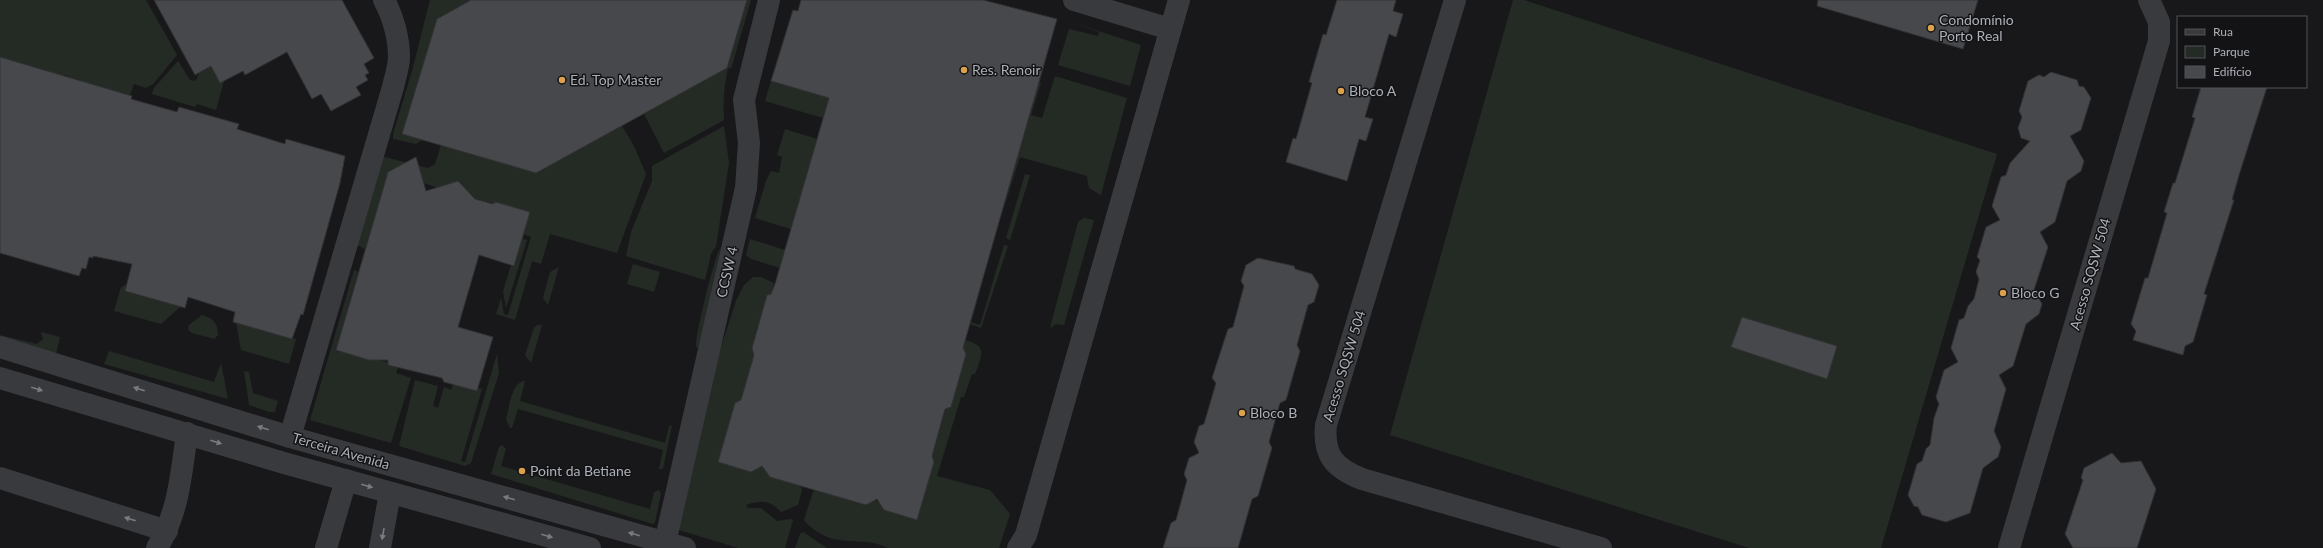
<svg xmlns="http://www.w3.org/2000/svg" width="2323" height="548" font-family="Lato,sans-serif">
<rect width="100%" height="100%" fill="#18181a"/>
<g fill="#242b25">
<polygon points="0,0 146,0 177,55 153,84 146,88 134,84 130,95 109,89 105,99 82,92 85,82 64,75 62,80 52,72 31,66 27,76 0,57"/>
<polygon points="430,0 471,0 437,19 403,134 422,140 416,144 393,139 393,134 412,71"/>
<path d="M747 0H751L731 69 728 68C724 86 723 102 724 120L664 153 644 114 727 68Z"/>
<polygon points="1513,0 1524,0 1997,154 1881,548 1749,548 1390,435"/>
<polygon points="1071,22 1141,45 1130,86 1058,65 1069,29 1098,36 1099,32"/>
<polygon points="178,61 190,80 196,81 199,73 211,66 224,81 216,110 197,104 195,107 152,94 154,88"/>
<polygon points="1055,76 1127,98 1101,195 1089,188 1087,176 1020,157 1002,214 1039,82 1041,83 1031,115 1042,118"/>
<polygon points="771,81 829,98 823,118 765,101"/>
<polygon points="622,126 634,146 646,174 617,253 550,234 541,264 532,261 515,320 496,314 501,298 504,314 508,315 531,237 524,234 523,239 527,240 506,308 503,291 511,265 515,263 529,212 472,198 471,195 441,186 438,188 390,171 388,172 382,192 384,195 381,205 378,206 365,249 357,245 381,156 428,168 435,164 441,145"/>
<polygon points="724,126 729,163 716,246 711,254 705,280 626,256 631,232 652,181 652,166"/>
<polygon points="785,129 817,139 791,229 755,218 766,181 771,171 779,173 782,157 777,155"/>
<polygon points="1025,174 1030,175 1010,240 1006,238"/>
<polygon points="1084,218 1094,220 1064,325 1056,324 1050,328 1078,222"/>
<polygon points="750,239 785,250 780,268 751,259 746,255"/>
<polygon points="1004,245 1008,246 981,328 970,324 989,262 971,322 980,325"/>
<path d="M721 247 699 348 696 347C694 339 715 253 721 247Z"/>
<polygon points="633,264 660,272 654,292 627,284"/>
<polygon points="559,267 548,305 543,298 550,272"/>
<polygon points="354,270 358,272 346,314 349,318 347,327 342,328 337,347 338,350 387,362 388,365 398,368 396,373 411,378 391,443 310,420"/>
<path d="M753 277H761L774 283 771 294 767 295 761 316 765 317 761 329 757 328 752 348 755 352 741 400 755 465 770 469 800 486 802 489 798 505 781 512C770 500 761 500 746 505L748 508H761L777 521 790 519 793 520 785 548H738L679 530 708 387 736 301 744 285Z"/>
<polygon points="124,285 126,285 125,291 180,307 161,324 114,311 121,287 123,287"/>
<path d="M202 315C214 319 217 322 218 335L214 339 192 333 188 330 189 325Z"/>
<polygon points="236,323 296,339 289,364 241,350"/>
<polygon points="537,325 542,325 531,363 525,355 534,328"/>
<polygon points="41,332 60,337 56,354 0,338 0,335 37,344 43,339"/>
<path d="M965 340C988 346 982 355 975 374H972L964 397H961L937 476 990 490 1010 514 999 548H888C861 535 840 548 816 531 811 527 807 524 804 520L813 492 816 490 838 494V497L866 505 870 499 884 503 931 459 946 408 951 407 966 354 962 350Z"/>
<polygon points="109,351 214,382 221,363 228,399 104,364"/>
<polygon points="497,354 499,373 471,463 465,466 399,446 415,380 438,386 433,406 438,408 444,387 451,390 453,384 475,390 478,388 482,389 461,461 465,462"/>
<polygon points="244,371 249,372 253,393 278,401 275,412 269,412 249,405"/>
<path d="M525 381 520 401 665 443 669 427 672 425 663 469H659L663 450 518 409 512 428H510L506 419C509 408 512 381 525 381Z"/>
<polygon points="502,445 506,449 501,466 650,509 654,492 659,490 661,494 655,522 653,524 491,474 499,447"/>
<polygon points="803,532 827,548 795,548 800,534"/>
</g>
<g fill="#47484c" stroke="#323235">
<polygon points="154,0 342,0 374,58 364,64 369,73 365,75 368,80 356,87 361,95 331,111 321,94 312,99 287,52 245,75 243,71 220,83 211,66 195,75"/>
<polygon points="471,0 747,0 727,68 536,173 402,134 437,19"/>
<polygon points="801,0 983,0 1057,19 963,348 966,354 957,386 951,407 945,409 932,456 934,462 917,520 884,510 877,499 866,505 770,477 762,466 751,472 718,462 735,403 741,400 754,355 752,348 767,295 771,294 775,284 829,98 771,81 793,10 798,11"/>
<polygon points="1337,0 1396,0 1393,11 1403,14 1396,37 1389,34 1365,117 1373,119 1366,141 1359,139 1347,181 1286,162 1293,138 1296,139 1312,83 1309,82 1323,34 1326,35"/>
<polygon points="1818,0 1978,0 1963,49 1817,6"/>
<polygon points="0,57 132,96 131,99 177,112 179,107 239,124 237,129 285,144 286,139 345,156 340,183 303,315 301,314 292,339 233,322 235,312 188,297 185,308 125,291 132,264 93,256 93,258 89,257 86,269 82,268 79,276 0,253"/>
<polygon points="2051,72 2077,80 2079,86 2084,87 2091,98 2081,130 2070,136 2084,161 2081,171 2067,181 2055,222 2040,232 2048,247 2034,290 2042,304 2039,314 2026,324 2013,366 1999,375 2006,389 1994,431 2001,447 1998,457 1983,468 1970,513 1946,522 1922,515 1918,507 1914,506 1908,495 1917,464 1922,461 1926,449 1930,445 1934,418 1939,404 1936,397 1944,370 1958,362 1951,348 1959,320 1964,318 1968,306 1974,299 1979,279 1976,272 1980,260 1977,257 1986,227 2000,220 1992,206 2001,177 2006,175 2010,163 2030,141 2021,138 2018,128 2022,117 2019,111 2028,81 2039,75 2044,77"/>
<polygon points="2201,87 2267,87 2239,175 2232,200 2234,200 2204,294 2207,295 2193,342 2185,346 2183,355 2133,340 2136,331 2131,324 2145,278 2148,278 2167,213 2164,212 2173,183 2175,183 2195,118 2192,117"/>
<polygon points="416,157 426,191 458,181 475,199 493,204 496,202 530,212 514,266 479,255 458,327 493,337 477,391 444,382 442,378 388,365 388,360 369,360 336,350 388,172"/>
<polygon points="1258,258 1294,266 1295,269 1312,274 1319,285 1314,302 1308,305 1297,345 1300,351 1286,400 1280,403 1269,442 1272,448 1258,496 1252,499 1238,548 1163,548 1171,523 1176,520 1187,480 1184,474 1189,458 1199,453 1194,442 1199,426 1204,424 1216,383 1212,378 1228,329 1233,327 1244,286 1241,281 1246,265"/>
<polygon points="1742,317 1837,346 1827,379 1731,347"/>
<polygon points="2112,453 2121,463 2141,461 2156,489 2137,548 2073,548 2065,534 2083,480 2081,478 2084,468"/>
</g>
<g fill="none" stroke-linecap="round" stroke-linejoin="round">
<g stroke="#393a3e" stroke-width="22">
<polyline points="1074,0 1170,29"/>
<path d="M1455 0 1326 425C1323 455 1334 468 1362 479L1601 548"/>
<path d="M290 437 393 87C395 78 399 66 399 57 399 38 393 16 384 0"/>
<polyline points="0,478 167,531"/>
<polyline points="665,543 746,188 749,143 744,100 769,0"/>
<path d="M157 548C179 511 181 475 187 433"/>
<polyline points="326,548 346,480"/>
<polyline points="380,548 390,493"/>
<polyline points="2009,548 2159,41 2159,22 2149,0"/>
</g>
<g stroke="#393a3e" stroke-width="22">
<polyline points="0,347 290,437 685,548"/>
<polyline points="0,378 284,463 590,548"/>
<polyline points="1018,548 1026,535 1179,0"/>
</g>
</g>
<defs><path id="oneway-solid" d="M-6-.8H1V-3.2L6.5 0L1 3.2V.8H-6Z"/></defs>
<g fill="#787b81">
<use href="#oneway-solid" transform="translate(37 389) rotate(17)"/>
<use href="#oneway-solid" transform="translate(139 389) rotate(-163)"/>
<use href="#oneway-solid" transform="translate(263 428) rotate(-162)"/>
<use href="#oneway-solid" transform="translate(216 442) rotate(17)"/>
<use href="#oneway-solid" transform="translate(367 486) rotate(16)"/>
<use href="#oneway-solid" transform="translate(509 498) rotate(-164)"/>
<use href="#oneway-solid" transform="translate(130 519) rotate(-163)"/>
<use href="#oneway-solid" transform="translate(383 534) rotate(100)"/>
<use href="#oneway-solid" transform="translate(634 534) rotate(-164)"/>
<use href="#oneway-solid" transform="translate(547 536) rotate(16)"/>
</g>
<g fill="#dca14d" stroke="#131315" stroke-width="1.5">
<circle cx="1931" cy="28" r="4"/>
<circle cx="964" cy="70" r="4"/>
<circle cx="562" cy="80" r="4"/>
<circle cx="1341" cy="91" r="4"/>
<circle cx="2003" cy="293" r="4"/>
<circle cx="1242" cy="413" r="4"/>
<circle cx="522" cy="471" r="4"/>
</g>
<g text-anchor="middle" stroke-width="3" stroke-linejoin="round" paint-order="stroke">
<g font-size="14" fill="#acb0b8" stroke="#131315" text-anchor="start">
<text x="1939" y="25">Condomínio<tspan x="1939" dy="16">Porto Real</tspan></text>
<text x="972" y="75">Res. Renoir</text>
<text x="570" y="85">Ed. Top Master</text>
<text x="1349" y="96">Bloco A</text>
<text x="2011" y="298">Bloco G</text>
<text x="1250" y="418">Bloco B</text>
<text x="530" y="476">Point da Betiane</text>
</g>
<g font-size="14" fill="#acb0b8" stroke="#131315">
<text transform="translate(727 272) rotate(-77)" y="5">CCSW 4</text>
<text transform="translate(2090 274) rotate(-74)" y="5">Acesso SQSW 504</text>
<text transform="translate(1344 366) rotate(-73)" y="5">Acesso SQSW 504</text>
<text transform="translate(341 451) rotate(16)" y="5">Terceira Avenida</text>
</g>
</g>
<rect x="2177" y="16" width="130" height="72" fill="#131315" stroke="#505256"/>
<rect x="2185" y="29" width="20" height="6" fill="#393a3e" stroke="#505256"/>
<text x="2213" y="36" font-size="12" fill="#acb0b8">Rua</text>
<rect x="2185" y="46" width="20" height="12" fill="#242b25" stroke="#505256"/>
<text x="2213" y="56" font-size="12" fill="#acb0b8">Parque</text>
<rect x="2185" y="66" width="20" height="12" fill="#47484c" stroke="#505256"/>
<text x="2213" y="76" font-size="12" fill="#acb0b8">Edifício</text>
</svg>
